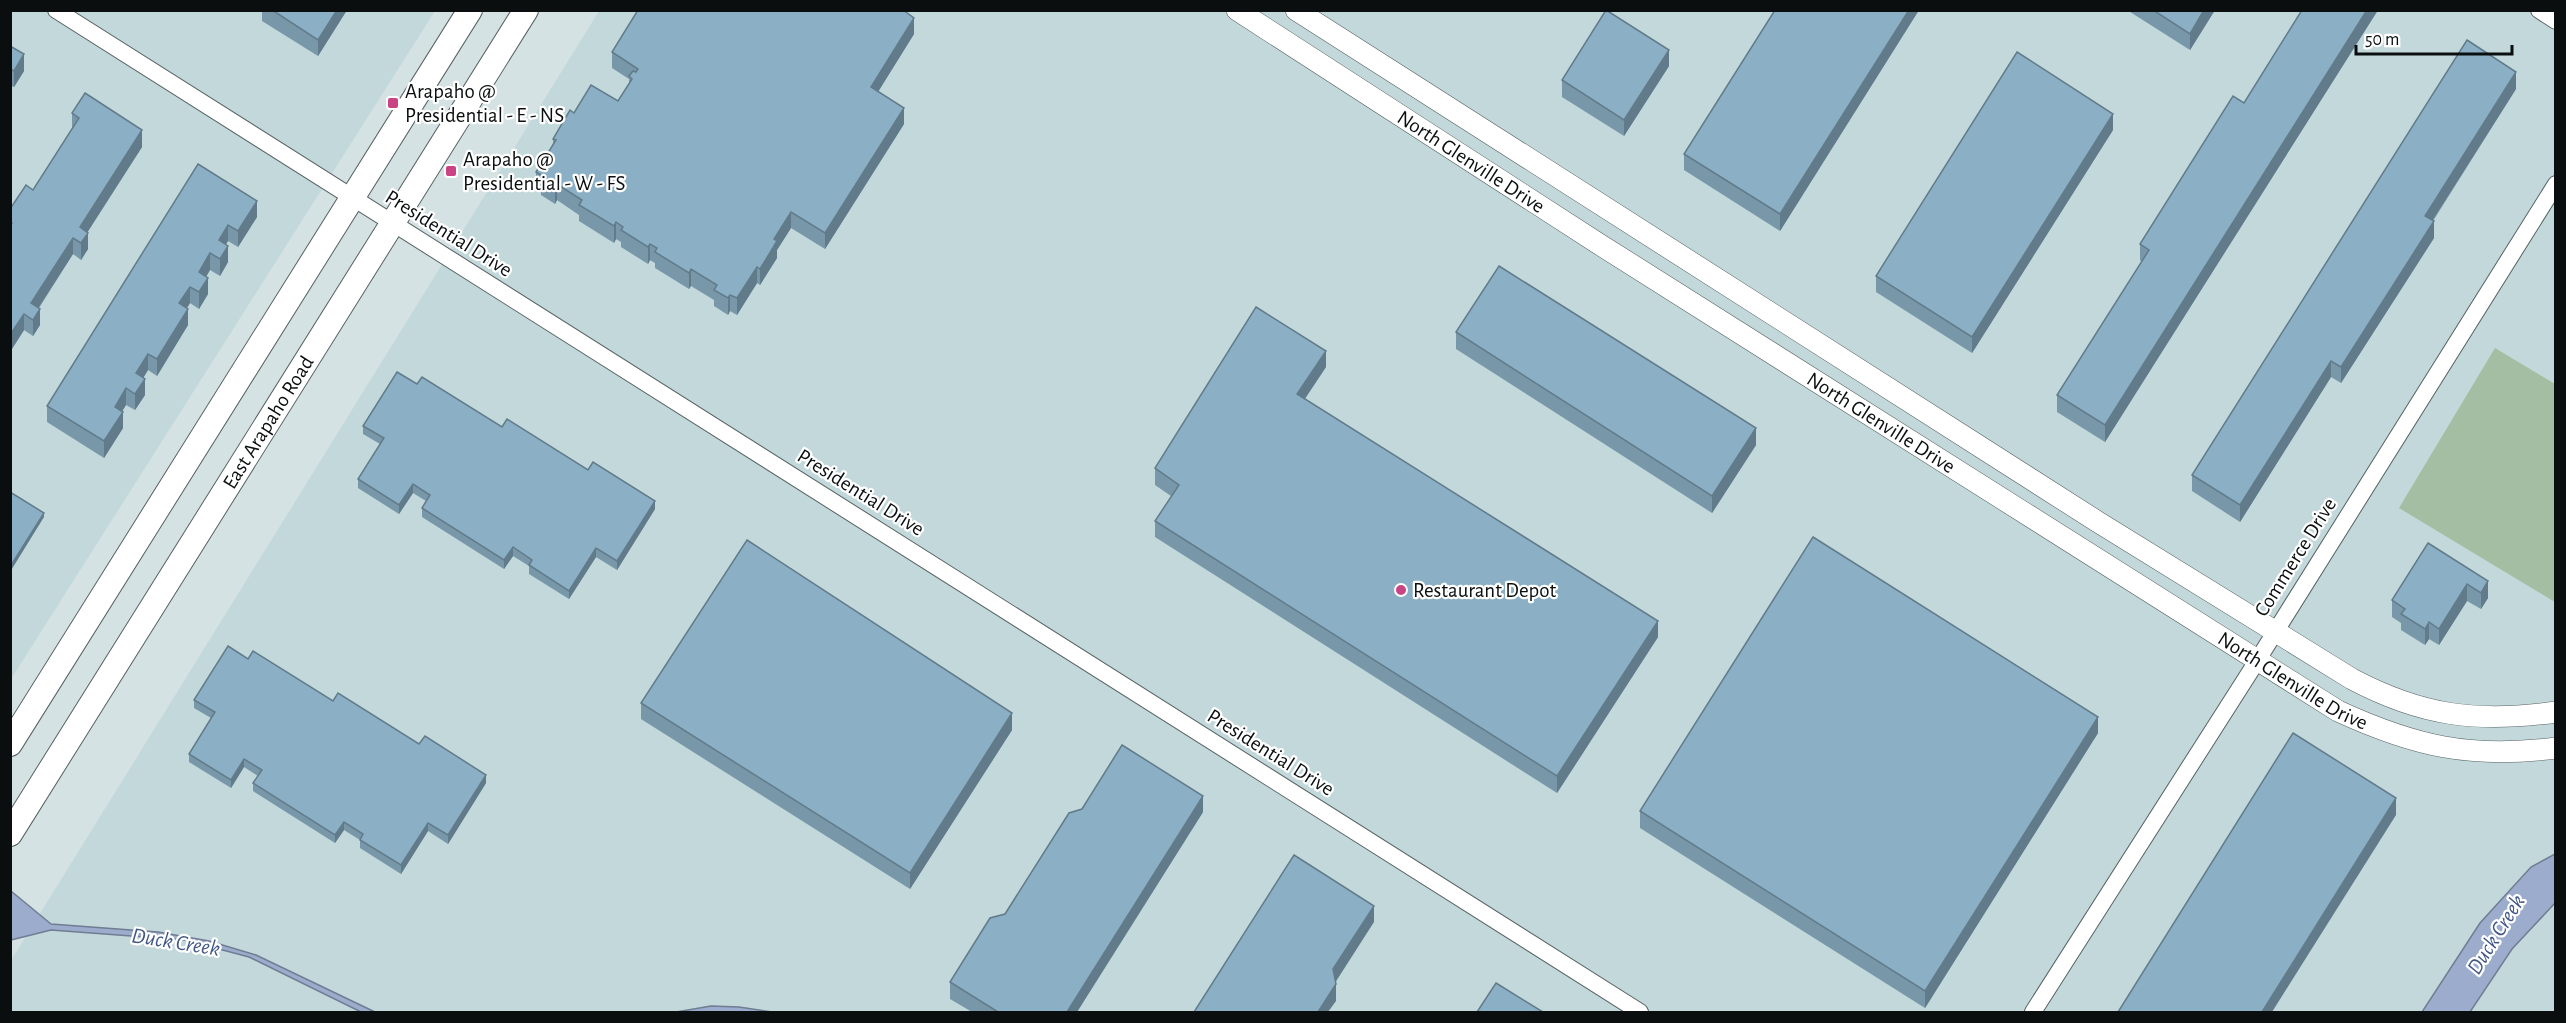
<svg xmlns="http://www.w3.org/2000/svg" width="2566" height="1023" font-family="'Alegreya Sans',sans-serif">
<rect width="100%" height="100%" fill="#d5e2e3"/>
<g fill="#c2d8da">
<polygon points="11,11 435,11 11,679"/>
<polygon points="599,11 2555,11 2555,1012 11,1012 10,962"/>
</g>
<polygon fill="#a4bea3" points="2495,348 2555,384 2555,602 2399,508"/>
<g fill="#9caccc" stroke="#707d93" stroke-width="1.5">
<polygon points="2555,854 2555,903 2512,949 2470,1012 2422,1012 2480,923 2531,867"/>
<polygon points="11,891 51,924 158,932 209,941 256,955 375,1012 361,1012 249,957 185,940 51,930 11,940"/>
<polygon points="711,1006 739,1007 772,1012 676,1012"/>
</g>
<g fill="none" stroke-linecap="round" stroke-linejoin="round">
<defs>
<g id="minor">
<polyline points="56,10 1640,1012"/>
<polyline points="2539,10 2556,21"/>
<polyline points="2033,1012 2257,661 2556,184"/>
</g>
<g id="tertiary">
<path id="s1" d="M1237 10 1599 244 2338 711C2414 746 2470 759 2556 748"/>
<path d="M1296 10 2098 522 2352 679C2422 716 2477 723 2556 712"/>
</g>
<g id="secondary">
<polyline points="10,744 470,10"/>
<path id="s2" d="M10 834 526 10"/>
</g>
</defs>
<use href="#minor" stroke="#576263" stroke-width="18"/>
<use href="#tertiary" stroke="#576263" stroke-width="22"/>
<use href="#secondary" stroke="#576263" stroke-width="26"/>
<use href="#minor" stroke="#fff" stroke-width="16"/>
<use href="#tertiary" stroke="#fff" stroke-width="21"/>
<use href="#secondary" stroke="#fff" stroke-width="24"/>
</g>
<g fill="#7897a9">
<polygon points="262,10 347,10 318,56 262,21"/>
<polygon points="636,10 903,10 914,34 878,92 904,124 825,249 791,228 777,250 777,258 760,285 757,283 737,315 730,311 728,315 714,306 714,300 691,286 689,289 655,268 655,263 650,260 648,264 621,247 621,242 616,239 614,243 579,221 579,215 557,200 555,204 541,195 541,191 536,188 536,172 553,145 553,139 574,113 618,101 629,84 629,79 612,68 612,52 636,13"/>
<polygon points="1775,10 1919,10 1780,231 1684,170 1684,154"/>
<polygon points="2127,10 2215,10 2190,50"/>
<polygon points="2302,10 2378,10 2105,442 2057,412 2057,395 2142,262 2140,260 2140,244 2244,103"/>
<polygon points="10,46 24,71 14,87 11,86"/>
<polygon points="1669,66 1624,136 1562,97 1562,80"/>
<polygon points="2516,89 2433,221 2434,238 2341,383 2331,377 2240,522 2192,491 2192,475"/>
<polygon points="72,113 142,147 87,232 88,249 81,260 73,254 39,308 40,325 33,336 24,330 10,352 10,209 33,190 72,129"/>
<polygon points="2113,130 1972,353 1876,292 1876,276"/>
<polygon points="198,164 257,217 238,247 228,241 226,244 228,262 220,276 210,270 206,277 208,294 199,309 190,303 187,308 188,325 157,376 148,370 143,378 145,395 135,410 126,405 122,411 123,428 104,458 47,422 47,406"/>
<polygon points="1456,332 1756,445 1712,513 1456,349"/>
<polygon points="2556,333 2556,351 2555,350"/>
<polygon points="1326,367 1305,399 1658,637 1557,793 1155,537 1155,521 1171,496 1155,485 1155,468"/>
<polygon points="417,384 588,470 655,509 617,570 596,557 569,599 529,574 529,566 513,556 504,569 422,517 422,508 426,501 413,493 399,514 358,488 358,479 380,444 363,434 363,426"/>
<polygon points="2428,543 2488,598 2481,609 2467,601 2439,645 2429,639 2425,645 2401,630 2401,623 2392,617 2392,600"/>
<polygon points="248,659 419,744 486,783 448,844 428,831 401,874 360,848 360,840 344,830 335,843 253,791 253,783 258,776 244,767 231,788 189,762 189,754 211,718 194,708 194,700"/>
<polygon points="641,703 1012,730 910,889 641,719"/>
<polygon points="2098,733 1925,1008 1640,828 1640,811"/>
<polygon points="1203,812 1077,1012 972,1012 950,999 950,982 1005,914"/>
</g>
<g fill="#617b8a">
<polygon points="337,10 347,10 318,56 318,40"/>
<polygon points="1909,10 1919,10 1780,231 1780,214"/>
<polygon points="2204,10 2215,10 2190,50 2190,34"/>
<polygon points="2367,10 2378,10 2105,442 2105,425"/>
<polygon points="914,18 914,34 871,103 871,87"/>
<polygon points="1669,50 1669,66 1624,136 1624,120"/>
<polygon points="24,54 24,71 14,87 14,71"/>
<polygon points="2516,72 2516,89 2425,232 2425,216"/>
<polygon points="904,108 904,124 825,249 825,233"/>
<polygon points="2113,114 2113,130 1972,353 1972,337"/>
<polygon points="142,130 142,147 80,244 80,227"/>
<polygon points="557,184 557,200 555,204 555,188"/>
<polygon points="257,201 257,217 238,247 238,231"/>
<polygon points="791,212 791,228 777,250 777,258 760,285 760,269 774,239"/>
<polygon points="2434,221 2434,238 2341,383 2341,367"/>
<polygon points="616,222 616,239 614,243 614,226"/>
<polygon points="228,225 228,241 219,256 219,240"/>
<polygon points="88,233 88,249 81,260 81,243"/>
<polygon points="73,238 73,254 31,319 31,303"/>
<polygon points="650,244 650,260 648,264 648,247"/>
<polygon points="228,246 228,262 220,276 220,259"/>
<polygon points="210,253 210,270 199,288 199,272"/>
<polygon points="757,267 757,283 737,315 737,298"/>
<polygon points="691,269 691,286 689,289 689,273"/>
<polygon points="208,278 208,294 199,309 199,292"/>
<polygon points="190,287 190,303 179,320 179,303"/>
<polygon points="730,295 730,311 728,315 728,298"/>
<polygon points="40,309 40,325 33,336 33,320"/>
<polygon points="188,309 188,325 157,376 157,359"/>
<polygon points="24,314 24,330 10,352 10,335"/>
<polygon points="1326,351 1326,367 1297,410 1297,394"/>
<polygon points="148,354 148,370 136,390 136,373"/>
<polygon points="2331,361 2331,377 2240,522 2240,505"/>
<polygon points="145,379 145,395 135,410 135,394"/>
<polygon points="126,388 126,405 115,423 115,407"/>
<polygon points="123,412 123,428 104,458 104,441"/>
<polygon points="1756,428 1756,445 1712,513 1712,496"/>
<polygon points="413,484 413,493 399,514 399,505"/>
<polygon points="655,501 655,509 617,570 617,561"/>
<polygon points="44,513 44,517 10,572 10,567"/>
<polygon points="513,547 513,556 504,569 504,560"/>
<polygon points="596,548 596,557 569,599 569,591"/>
<polygon points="2488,581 2488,598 2481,609 2481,593"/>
<polygon points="2467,584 2467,601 2439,645 2439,629"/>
<polygon points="1658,621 1658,637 1557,793 1557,776"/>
<polygon points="2429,622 2429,639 2425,645 2425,629"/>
<polygon points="1012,713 1012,730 910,889 910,873"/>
<polygon points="2098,717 2098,733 1925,1008 1925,991"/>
<polygon points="244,759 244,767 231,788 231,780"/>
<polygon points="486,775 486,783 448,844 448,835"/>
<polygon points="1203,796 1203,812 1077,1012 1067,1012"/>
<polygon points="2396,798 2396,815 2272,1012 2262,1012"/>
<polygon points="344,822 344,830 335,843 335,835"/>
<polygon points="428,823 428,831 401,874 401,865"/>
<polygon points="1374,906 1374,922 1333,986 1333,969"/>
<polygon points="1336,984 1336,1001 1328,1012 1318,1012"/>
</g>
<g fill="#8bb0c5" stroke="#617b8a" stroke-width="1.5">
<polygon points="272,10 337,10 318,40"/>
<polygon points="638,10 903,10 914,18 871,87 904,108 825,233 791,212 774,239 777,241 760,269 757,267 737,298 730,295 728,298 714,290 717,285 691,269 689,273 655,252 657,248 650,244 648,247 621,230 623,227 616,222 614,226 579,205 582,200 557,184 555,188 541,179 543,176 536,172 556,140 553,139 570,110 574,113 591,85 618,101 632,79 629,76 633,71 636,72 638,69 612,52"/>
<polygon points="1606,10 1669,50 1624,120 1562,80"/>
<polygon points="1775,10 1909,10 1780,214 1684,154"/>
<polygon points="2153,10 2204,10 2190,34"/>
<polygon points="2302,10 2367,10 2105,425 2057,395 2149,250 2140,244 2233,96 2244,103"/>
<polygon points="2467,40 2516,72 2425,216 2434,221 2341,367 2331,361 2240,505 2192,475"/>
<polygon points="10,46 24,54 14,71 11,69 10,71"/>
<polygon points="2017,52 2113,114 1972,337 1876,276"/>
<polygon points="85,93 142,130 80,227 88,233 81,243 73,238 31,303 40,309 33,320 24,314 10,335 10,226 12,223 10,221 10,209 26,185 33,190 79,118 72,113"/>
<polygon points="198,164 257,201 238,231 228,225 219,240 228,246 220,259 210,253 199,272 208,278 199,292 190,287 179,303 188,309 157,359 148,354 136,373 145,379 135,394 126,388 115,407 123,412 104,441 47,406"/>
<polygon points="1499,266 1756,428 1712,496 1456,332"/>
<polygon points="1256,307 1326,351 1297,394 1658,621 1557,776 1155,521 1179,485 1155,468"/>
<polygon points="397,372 417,384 422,377 502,427 507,419 588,470 593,462 655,501 617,561 596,548 569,591 529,565 532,560 513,547 504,560 422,508 430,495 413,484 399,505 358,479 384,438 363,426"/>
<polygon points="10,492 44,513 10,567"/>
<polygon points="1813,537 2098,717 1925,991 1640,811"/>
<polygon points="747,540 1012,713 910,873 641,703"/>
<polygon points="2428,543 2488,581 2481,593 2467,584 2439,629 2429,622 2425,629 2401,614 2405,609 2392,600"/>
<polygon points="228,646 248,659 253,651 333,701 338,693 419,744 425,736 486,775 448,835 428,823 401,865 360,840 363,834 344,822 335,835 253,783 262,770 244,759 231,780 189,754 215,712 194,700"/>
<polygon points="2293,733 2396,798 2262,1012 2118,1012"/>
<polygon points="1122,745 1203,796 1067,1012 998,1012 950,982 990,918 1005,914 1069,813 1082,809"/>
<polygon points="1294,855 1374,906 1333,969 1336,984 1318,1012 1194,1012"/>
<polygon points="1496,983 1543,1012 1477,1012"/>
</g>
<g fill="#c94385" stroke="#fff" stroke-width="2">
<rect x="387" y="97" width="12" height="12" rx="3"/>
<rect x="445" y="165" width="12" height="12" rx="3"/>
<circle cx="1401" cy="590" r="6"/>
</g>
<g text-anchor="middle" stroke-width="4.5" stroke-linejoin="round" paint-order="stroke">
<g font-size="21" fill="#0a0e0f" stroke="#fff" text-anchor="start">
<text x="405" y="98">Arapaho @<tspan x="405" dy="24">Presidential - E - NS</tspan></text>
<text x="463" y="166">Arapaho @<tspan x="463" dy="24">Presidential - W - FS</tspan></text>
<text x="1413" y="597">Restaurant Depot</text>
</g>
<g font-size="21" fill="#0a0e0f" stroke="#fff">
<text dy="7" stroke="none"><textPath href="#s1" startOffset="279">North Glenville Drive</textPath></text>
<text transform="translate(449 233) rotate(32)" y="7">Presidential Drive</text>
<text dy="7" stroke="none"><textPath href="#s2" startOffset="486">East Arapaho Road</textPath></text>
<text dy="7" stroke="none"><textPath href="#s1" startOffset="765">North Glenville Drive</textPath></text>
<text transform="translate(861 492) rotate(32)" y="7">Presidential Drive</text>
<text transform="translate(2295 557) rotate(-58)" y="7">Commerce Drive</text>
<text dy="7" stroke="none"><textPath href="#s1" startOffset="1251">North Glenville Drive</textPath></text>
<text transform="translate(1271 752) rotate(32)" y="7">Presidential Drive</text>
</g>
<g font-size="22" font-style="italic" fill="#415785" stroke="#fff">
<text transform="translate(2495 934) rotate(-58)" y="8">Duck Creek</text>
<text transform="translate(176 941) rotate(9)" y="8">Duck Creek</text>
</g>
</g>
<rect width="2566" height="1023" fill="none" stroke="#0a0e0f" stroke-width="24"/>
<path d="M2356 45v9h156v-9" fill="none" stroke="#0a0e0f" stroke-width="3"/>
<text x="2365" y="45" font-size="18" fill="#0a0e0f" stroke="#ffffff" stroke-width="4.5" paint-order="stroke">50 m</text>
</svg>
